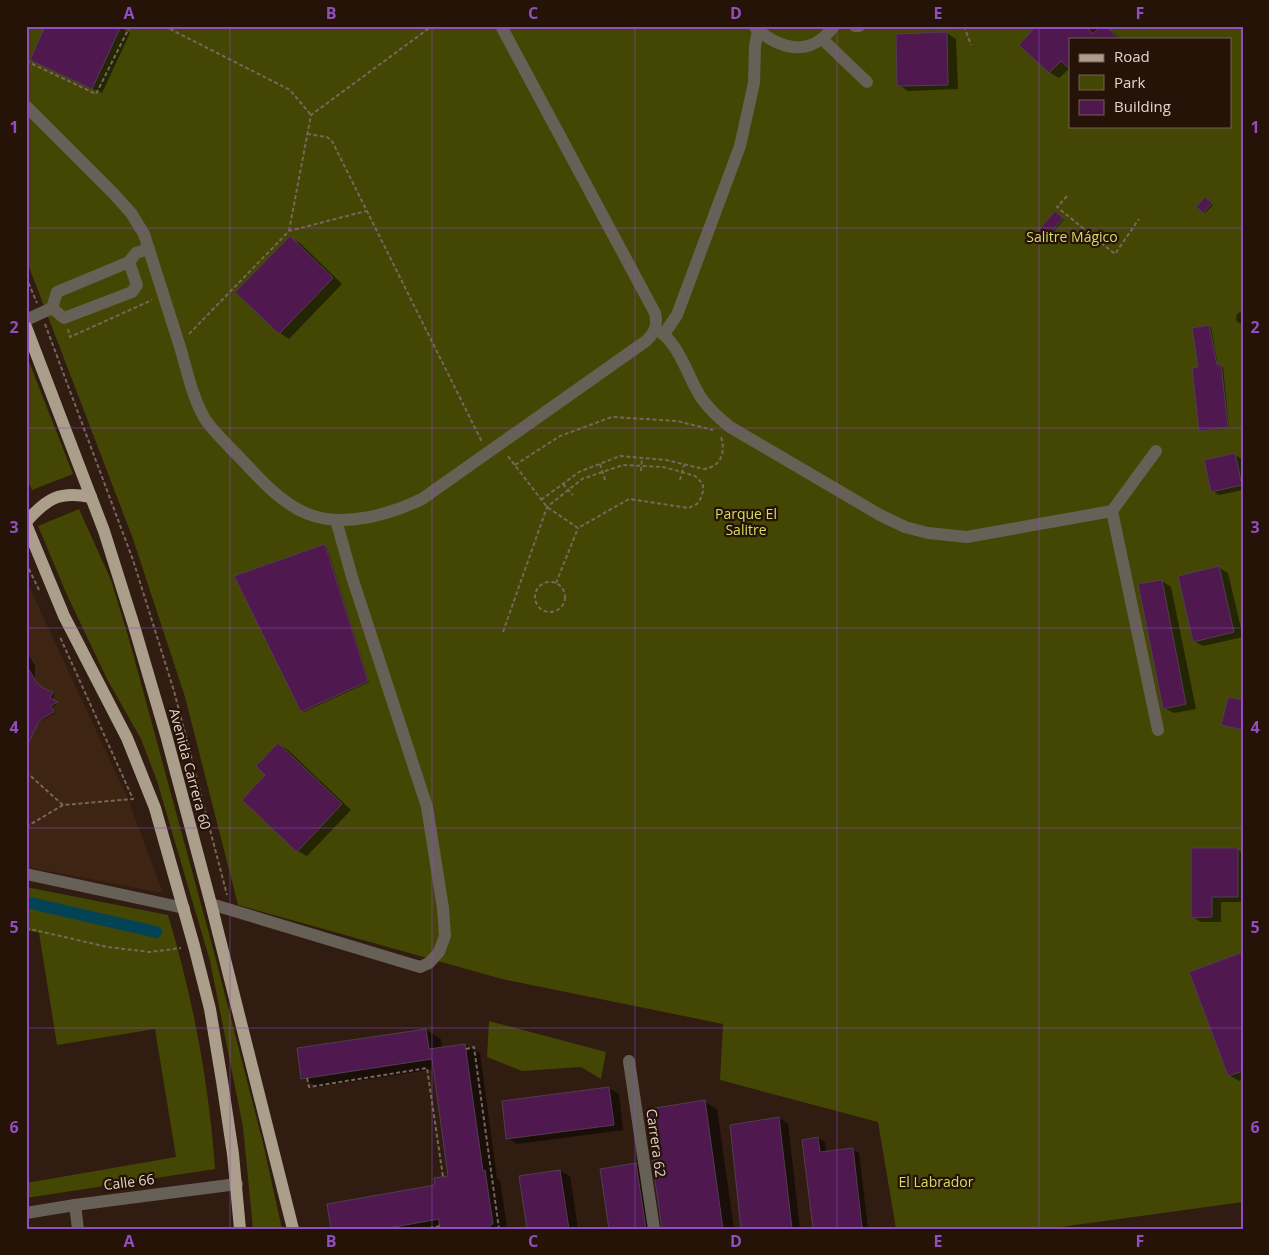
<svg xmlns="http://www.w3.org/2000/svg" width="1269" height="1255" font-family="'Open Sans',sans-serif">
<rect width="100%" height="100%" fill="#301c10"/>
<polygon fill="#3e2413" points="26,580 128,799 163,893 26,867"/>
<g fill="#444604" fill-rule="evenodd">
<path d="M26 26H1243V1202L1046 1229H896L878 1122 720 1080 723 1024 502 979 238 905 185 697 133 539 26 259ZM1070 39H1230V126H1070Z"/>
<polygon points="26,354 73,474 32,490 26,476"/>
<polygon points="79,509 111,580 129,639 214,952 263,1143 282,1229 253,1229 243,1127 210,961 157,781 141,739 108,681 67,595 38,526"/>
<path d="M26 887 168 915C193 998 209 1083 215 1169L26 1198V1183L176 1157 155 1029 57 1045 39 933 26 930Z"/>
<polygon points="489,1021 606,1052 601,1079 581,1067 522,1071 487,1057"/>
</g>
<g fill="#0007">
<polygon points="118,26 130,33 102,93 41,65"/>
<polygon points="1038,26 1097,26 1100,29 1105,26 1121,39 1070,39 1070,68 1059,78 1049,72"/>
<polygon points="947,33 956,39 958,89 908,91 899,85"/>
<polygon points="1207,199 1213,205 1205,213 1204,212"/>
<polygon points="1055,213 1064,219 1044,244 1035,237"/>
<polygon points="290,238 300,243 342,284 289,339 280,333"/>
<polygon points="1240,312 1243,313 1243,324 1237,322 1236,318 1237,314"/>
<polygon points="1209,326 1211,327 1218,366 1223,367 1229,428 1202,431 1200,430"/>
<polygon points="1235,455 1242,459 1243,490 1219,495 1212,491"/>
<polygon points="325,546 327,547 369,682 304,712 302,711"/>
<polygon points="1218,567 1228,573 1243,637 1203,646 1194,641"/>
<polygon points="1162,581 1171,587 1196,709 1174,713 1164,708"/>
<polygon points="26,650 35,666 35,680 44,690 54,694 52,700 58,704 51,707 55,713 26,729"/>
<polygon points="279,744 288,750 351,810 307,856 297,851 267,775"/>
<polygon points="1237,849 1243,853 1243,902 1221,902 1221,922 1201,922 1192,917"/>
<polygon points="1243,953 1243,1079 1239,1081 1229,1075"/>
<polygon points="426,1030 441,1039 442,1048 465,1045 480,1053 497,1179 500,1180 507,1229 333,1229 436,1186 450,1177 435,1069 317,1087 303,1078 299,1049"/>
<polygon points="609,1088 619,1094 623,1130 517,1144 508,1138"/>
<polygon points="705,1102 717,1109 734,1229 663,1229 658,1161"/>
<polygon points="779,1118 788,1124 800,1229 743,1229"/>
<polygon points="818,1138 825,1142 826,1153 852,1149 859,1153 868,1229 814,1229"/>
<polygon points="636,1164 648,1171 656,1229 610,1229"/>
<polygon points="560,1171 570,1176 578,1229 528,1229"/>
<polygon points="1243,1226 1243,1229 1227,1229"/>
</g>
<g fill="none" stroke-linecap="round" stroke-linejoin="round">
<polyline stroke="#024356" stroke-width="12" points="26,902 156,932"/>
</g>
<g fill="#4f184e" stroke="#513e50">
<polygon points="45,26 121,26 92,89 30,60"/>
<polygon points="1036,26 1085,26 1093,34 1100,26 1105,26 1119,39 1070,39 1070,69 1061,61 1049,73 1019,45"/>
<polygon points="947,32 948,85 897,86 896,34"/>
<polygon points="1205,197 1212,203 1203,213 1196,207"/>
<polygon points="1055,211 1063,218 1042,244 1033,237"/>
<polygon points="290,236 333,278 279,334 235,292"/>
<polygon points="1209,325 1217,365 1221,364 1228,427 1199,431 1192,368 1198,367 1192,328"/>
<polygon points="1235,453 1242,485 1211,492 1204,460"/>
<polygon points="325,544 368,681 301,712 234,576"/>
<polygon points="1219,566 1234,632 1193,642 1178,576"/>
<polygon points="1162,580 1186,704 1163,709 1138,584"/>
<polygon points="26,665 37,683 43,688 53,692 50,698 58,702 50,706 54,712 43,718 38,723 26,748"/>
<polygon points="1228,697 1243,700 1243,730 1221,725"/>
<polygon points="278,743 342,804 297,852 242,800 265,775 256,766"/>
<polygon points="1191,848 1238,848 1238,897 1212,897 1212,917 1191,918"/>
<polygon points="1243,952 1243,1071 1228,1076 1189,972"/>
<polygon points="426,1029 429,1049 465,1044 483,1171 485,1170 493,1224 490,1225 490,1229 439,1229 439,1219 383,1229 331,1229 327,1204 435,1185 434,1178 448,1176 432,1059 301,1079 297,1048"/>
<polygon points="609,1087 614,1125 506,1139 502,1101"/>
<polygon points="705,1100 723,1229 662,1229 652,1160 656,1160 649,1109"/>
<polygon points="779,1117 792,1229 741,1229 730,1125"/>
<polygon points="818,1137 820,1152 853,1148 862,1227 813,1229 802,1140"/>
<polygon points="636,1163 646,1229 609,1229 600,1169"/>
<polygon points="560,1170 569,1229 527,1229 519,1176"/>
</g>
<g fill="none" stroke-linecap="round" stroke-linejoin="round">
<g stroke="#78665c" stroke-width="2" stroke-dasharray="4 2.5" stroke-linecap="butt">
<polyline points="164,26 290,90 311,115"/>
<polyline points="964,26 971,45"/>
<polyline points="26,61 96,94 130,26"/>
<polyline points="307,134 327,137 332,141 482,442"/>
<polyline points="1067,196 1057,207 1115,254 1139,219"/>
<polyline points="289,231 311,115 432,26"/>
<polyline points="26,277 37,303"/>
<polyline points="45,324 133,560 174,691 227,895"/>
<polyline points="68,329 70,337 152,300"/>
<polyline points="189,334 289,231 366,211"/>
<polyline points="600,464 605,480"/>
<polyline points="515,465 560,436 612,417 677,421 713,430"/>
<polyline points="641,471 642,458"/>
<polyline points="680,480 684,465"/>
<polyline points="563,484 573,495"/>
<path d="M541 500 579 472 620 456 666 460 704 469C721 467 726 452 721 437"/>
<polyline points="26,563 40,592"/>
<circle cx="550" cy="597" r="15"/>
<polyline points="556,583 578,528"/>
<polyline points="503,632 547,507 582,479 623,465 663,467 682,472 695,476 703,484 703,491 701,498 697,504 689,508 629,499 578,528 547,507 507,455"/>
<polyline points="26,772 63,805"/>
<polyline points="26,827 63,805 133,799 60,637"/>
<polyline points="26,928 107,947 150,952 181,948"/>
<polyline points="466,1049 474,1047 499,1229"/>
<polyline points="307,1078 309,1087 427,1068 443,1177"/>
<polyline points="423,1229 441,1226"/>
</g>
<g stroke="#666056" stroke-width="12">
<path d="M754 26C771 43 798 56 820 40 825 37 830 31 834 26"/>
<polyline points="855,26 859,26"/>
<polyline points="822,39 867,82"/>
<path d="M26 106 114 194 131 213 144 234C156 272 168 309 180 347 187 370 192 397 205 419 215 434 231 448 243 461 262 481 282 504 308 514 343 528 389 515 422 499L646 341C655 333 658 325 655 313L501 26"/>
<polyline points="129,262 136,253 149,249"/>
<polyline points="26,320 52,308 57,292 129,262 137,285 132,292 64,318 52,308"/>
<path d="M655 329C679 340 688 379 702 399 710 410 720 419 730 427L880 515 905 527 928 533 967 537 1112 511 1158 730"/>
<polyline points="664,334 677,315 740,146 754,83 755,46 758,30"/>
<polyline points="1112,511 1156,451"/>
<polyline points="26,874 184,908"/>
<polyline points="211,904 420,967 429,963 439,952 445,936 443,908 427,807 352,577 336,520"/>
<polyline points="629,1061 654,1229"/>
<polyline points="75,1205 78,1229"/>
<polyline points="26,1213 75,1205 237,1184"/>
</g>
<g stroke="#ab9e8a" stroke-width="12">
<polyline points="26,327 104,531 134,626 166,735 211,904 293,1229"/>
<path d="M26 522C47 498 59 491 91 497"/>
<polyline points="26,524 64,616 127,738 155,808 194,946 210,1009 222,1081 233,1154 240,1229"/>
</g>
</g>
<path fill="none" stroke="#904ec1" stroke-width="1" stroke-opacity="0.55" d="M230 26V1229M432 26V1229M635 26V1229M837 26V1229M1039 26V1229M26 228H1243M26 428H1243M26 628H1243M26 828H1243M26 1028H1243"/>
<g text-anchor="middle" stroke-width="4.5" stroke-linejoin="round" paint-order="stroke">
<g font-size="14" fill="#d7dc67" stroke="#261307">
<text x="1072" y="242">Salitre Mágico</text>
<text x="746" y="519">Parque El<tspan x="746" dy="16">Salitre</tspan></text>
<text x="936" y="1187">El Labrador</text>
</g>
<g font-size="14" fill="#e2d4cb" stroke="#261307">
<text transform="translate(190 769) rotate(75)" y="5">Avenida Carrera 60</text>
<text transform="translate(656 1143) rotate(82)" y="5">Carrera 62</text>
<text transform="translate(129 1182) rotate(-7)" y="5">Calle 66</text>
</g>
</g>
<rect width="1269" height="1255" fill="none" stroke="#261307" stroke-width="55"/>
<rect x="1069" y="38" width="162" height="90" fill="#261307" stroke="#716055"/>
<rect x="1079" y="54" width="25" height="8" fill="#ab9e8a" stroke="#716055"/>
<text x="1114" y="62" font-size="15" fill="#e2d4cb">Road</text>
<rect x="1079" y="75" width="25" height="15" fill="#444604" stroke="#716055"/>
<text x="1114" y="88" font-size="15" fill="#e2d4cb">Park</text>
<rect x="1079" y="100" width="25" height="15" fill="#4f184e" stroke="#716055"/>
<text x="1114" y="112" font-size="15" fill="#e2d4cb">Building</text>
<rect x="28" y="28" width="1214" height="1200" fill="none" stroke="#904ec1" stroke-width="2"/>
<g font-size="16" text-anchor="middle" font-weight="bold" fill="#904ec1">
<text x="129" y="19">A</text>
<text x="331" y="19">B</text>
<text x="533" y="19">C</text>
<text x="736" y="19">D</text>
<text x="938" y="19">E</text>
<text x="1140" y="19">F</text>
<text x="14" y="133">1</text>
<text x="1255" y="133">1</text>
<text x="14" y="333">2</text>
<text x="1255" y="333">2</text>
<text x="14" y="533">3</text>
<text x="1255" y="533">3</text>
<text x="14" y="733">4</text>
<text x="1255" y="733">4</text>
<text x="14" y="933">5</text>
<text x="1255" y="933">5</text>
<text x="14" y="1133">6</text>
<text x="1255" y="1133">6</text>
<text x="129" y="1247">A</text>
<text x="331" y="1247">B</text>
<text x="533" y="1247">C</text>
<text x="736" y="1247">D</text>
<text x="938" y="1247">E</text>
<text x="1140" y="1247">F</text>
</g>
</svg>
